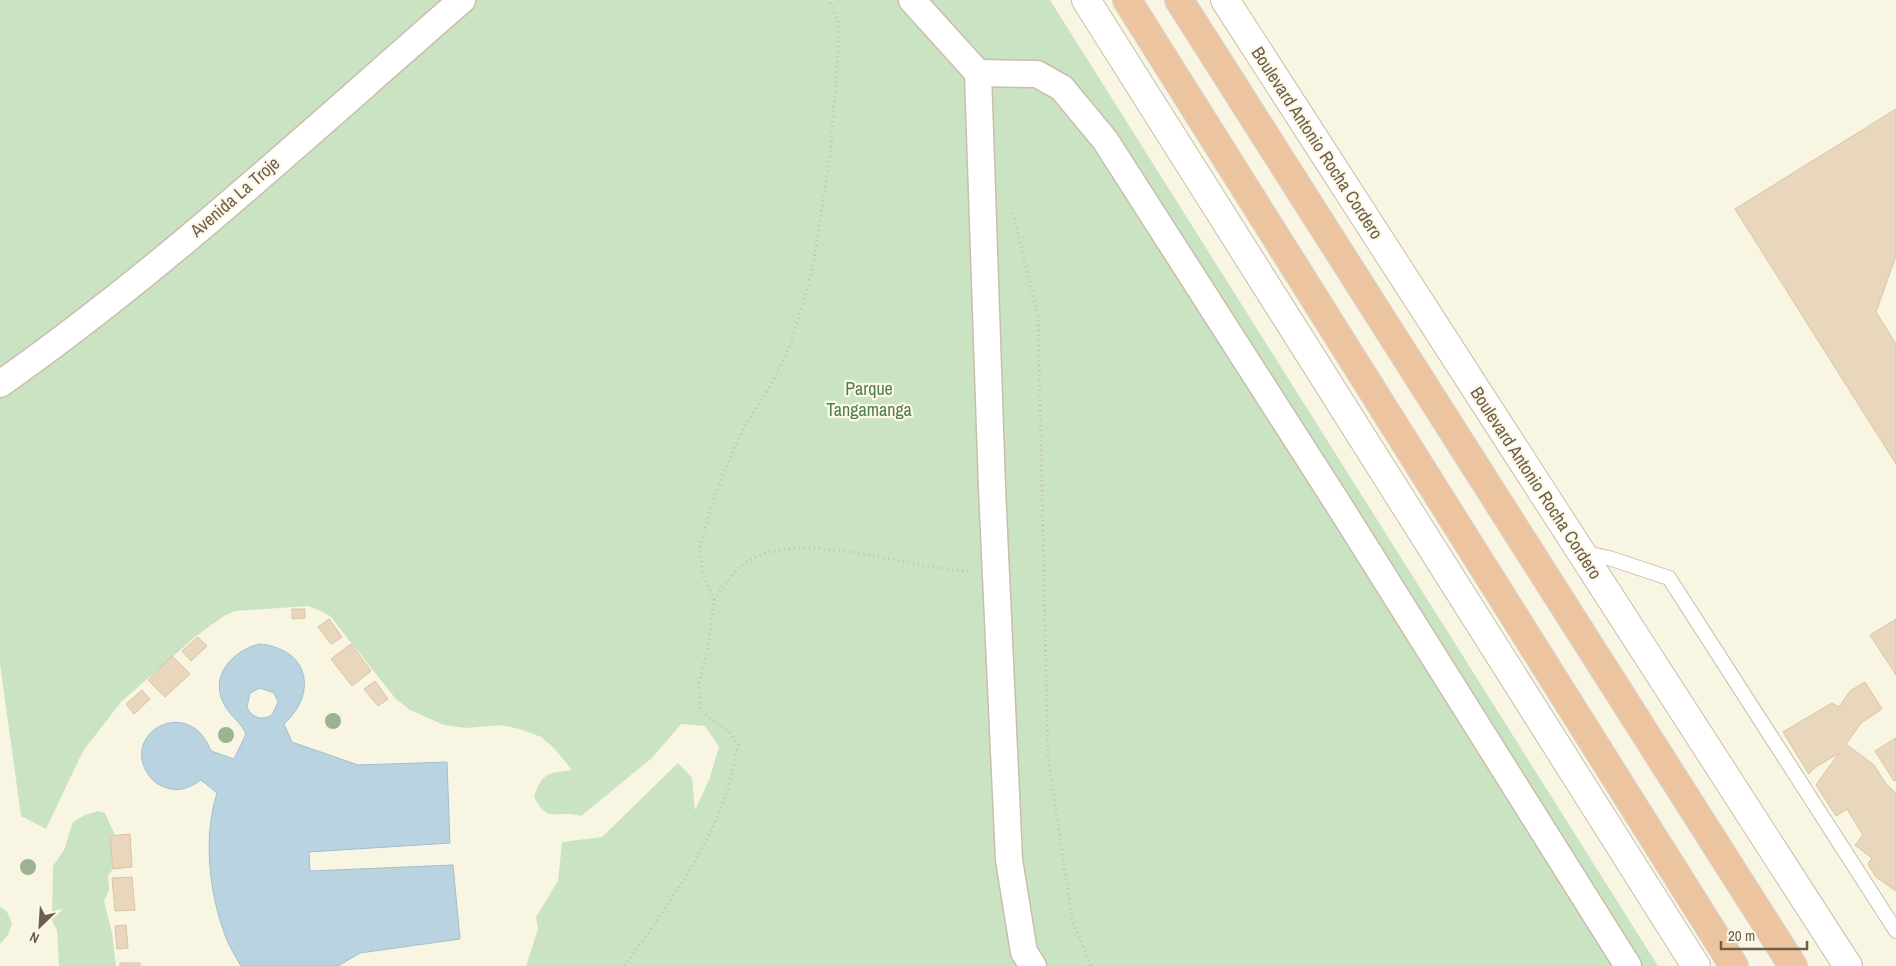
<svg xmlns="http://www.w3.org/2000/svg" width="1896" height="966" font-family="'Archivo Narrow',sans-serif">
<rect width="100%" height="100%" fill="#f9f5e3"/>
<g fill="#cae4c3">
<path d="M0 0H1050L1658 966H526L538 929 536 917 558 881 562 842 602 837 678 763 692 778 695 810 709 780 719 747 705 726 681 724 652 758 581 816C558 809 548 825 534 797 542 772 549 773 572 770L555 749 541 737 520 729 501 725 466 728 444 725 410 710 395 698 330 616 319 610 308 606 235 611 224 616 196 636 121 702 83 751 46 829 21 816 0 664Z"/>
<polygon points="98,811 105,813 115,835 110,836 113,869 108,875 109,890 104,901 112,933 116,966 59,966 57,930 52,921 53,866 64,850 73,822 85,815"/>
<polygon points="0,906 7,912 12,923 8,935 0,944"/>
</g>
<path fill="#bad3e0" stroke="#a1bfd0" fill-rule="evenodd" d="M259 644C308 648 319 692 284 724L292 742 358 765 447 762 450 843 309 852 310 871 453 865 460 939 360 953 338 966H241C235 956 229 946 225 935 209 892 203 837 217 793L201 780C188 789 177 793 162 786 154 783 150 777 146 771 124 730 190 696 211 751L234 759 246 734C241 722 231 717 225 706 208 677 232 651 259 644ZM260 688 274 693 278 702 272 715C262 721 252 718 247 707L250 693Z"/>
<g fill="#e8d7bc" stroke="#dcc3a0">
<polygon points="1896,109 1896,256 1876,312 1896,344 1896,464 1735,209"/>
<polygon points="292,609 305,609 305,618 292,619"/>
<polygon points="329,619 342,637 331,644 318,627"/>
<polygon points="1896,619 1896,675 1870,635"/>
<polygon points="198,637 207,646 191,661 182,651"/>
<polygon points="351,644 371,671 352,686 331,659"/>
<polygon points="172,656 190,674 165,697 148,680"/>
<polygon points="375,681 388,699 378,706 364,689"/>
<polygon points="1865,682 1882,709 1861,723 1846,744 1874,765 1886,784 1896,793 1896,891 1876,877 1868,864 1872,858 1855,845 1863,835 1847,809 1836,816 1816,785 1839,753 1813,769 1809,774 1783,732 1832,703 1839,707 1850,691"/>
<polygon points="142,690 150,699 134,714 126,704"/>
<polygon points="1896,738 1896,780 1894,781 1875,751"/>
<polygon points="130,834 132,867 113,869 110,836"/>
<polygon points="132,877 135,910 115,911 112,878"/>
<polygon points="126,925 128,948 117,949 115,926"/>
<rect x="120" y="963" width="20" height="3"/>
</g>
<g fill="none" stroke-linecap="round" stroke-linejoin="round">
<defs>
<polyline id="lane" points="1582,552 1609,558 1669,578 1896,931"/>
<g id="street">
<polyline points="912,0 978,73 992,488 1009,860 1024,952 1033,966"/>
<polyline points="978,73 1037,74 1062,88 1105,140 1340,507 1628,966"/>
<path d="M0 384C164 269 311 131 462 0"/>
</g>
<g id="secondary">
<polyline points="1086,0 1696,966"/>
<polyline points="1225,0 1848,966"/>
</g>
<g id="highway">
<polyline points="1127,0 1734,966"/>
<polyline points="1179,0 1793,966"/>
</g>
</defs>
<use href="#lane" stroke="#c8beab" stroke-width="16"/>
<use href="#street" stroke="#c8beab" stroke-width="29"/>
<use href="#secondary" stroke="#cbbfa9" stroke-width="30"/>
<use href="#highway" stroke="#d9d5d0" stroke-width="30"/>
<g stroke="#cfbda1" stroke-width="3" stroke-dasharray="1 4" stroke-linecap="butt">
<polyline points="1013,213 1038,316 1048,757 1072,919 1091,966"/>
<path d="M714 600C724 587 735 568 750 560 801 529 910 569 969 571"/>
<path d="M625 966C662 912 705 856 726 794 732 778 734 761 738 745L729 732 700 711 699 683 708 649 714 600 703 574 700 547 711 507 726 467 745 426 769 388 790 346 811 275 816 247 830 155 838 54V21L829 0"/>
</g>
<use href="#lane" stroke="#fff" stroke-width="14"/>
<use href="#street" stroke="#fff" stroke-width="26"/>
<use href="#secondary" stroke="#fff" stroke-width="28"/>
<use href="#highway" stroke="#edc4a0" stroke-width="28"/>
</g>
<g fill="#9cb390">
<circle cx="333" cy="721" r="8"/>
<circle cx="226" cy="735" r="8"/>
<circle cx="28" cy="867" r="8"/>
</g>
<g text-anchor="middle" stroke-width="4.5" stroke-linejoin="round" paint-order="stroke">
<g font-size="18" fill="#6e5f4c" stroke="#fdf9e8">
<text transform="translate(1317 143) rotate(57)" y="6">Boulevard Antonio Rocha Cordero</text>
<text transform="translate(235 197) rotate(-41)" y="6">Avenida La Troje</text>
<text transform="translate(1536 483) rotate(57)" y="6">Boulevard Antonio Rocha Cordero</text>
</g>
<g font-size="18" fill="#507d4c" stroke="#fdf9e8">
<text x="869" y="395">Parque<tspan x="869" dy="21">Tangamanga</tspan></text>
</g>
</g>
<g transform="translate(40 926) rotate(205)" stroke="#fdf9e8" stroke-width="4" paint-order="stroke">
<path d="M0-4L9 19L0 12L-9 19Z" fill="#6e5f4c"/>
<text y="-8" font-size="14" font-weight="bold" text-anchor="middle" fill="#6e5f4c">N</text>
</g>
<path d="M1721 941v8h86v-8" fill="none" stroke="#6e5f4c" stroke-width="2.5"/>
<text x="1728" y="941" font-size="15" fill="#6e5f4c" stroke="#fdf9e8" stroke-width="4" paint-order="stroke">20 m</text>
</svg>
